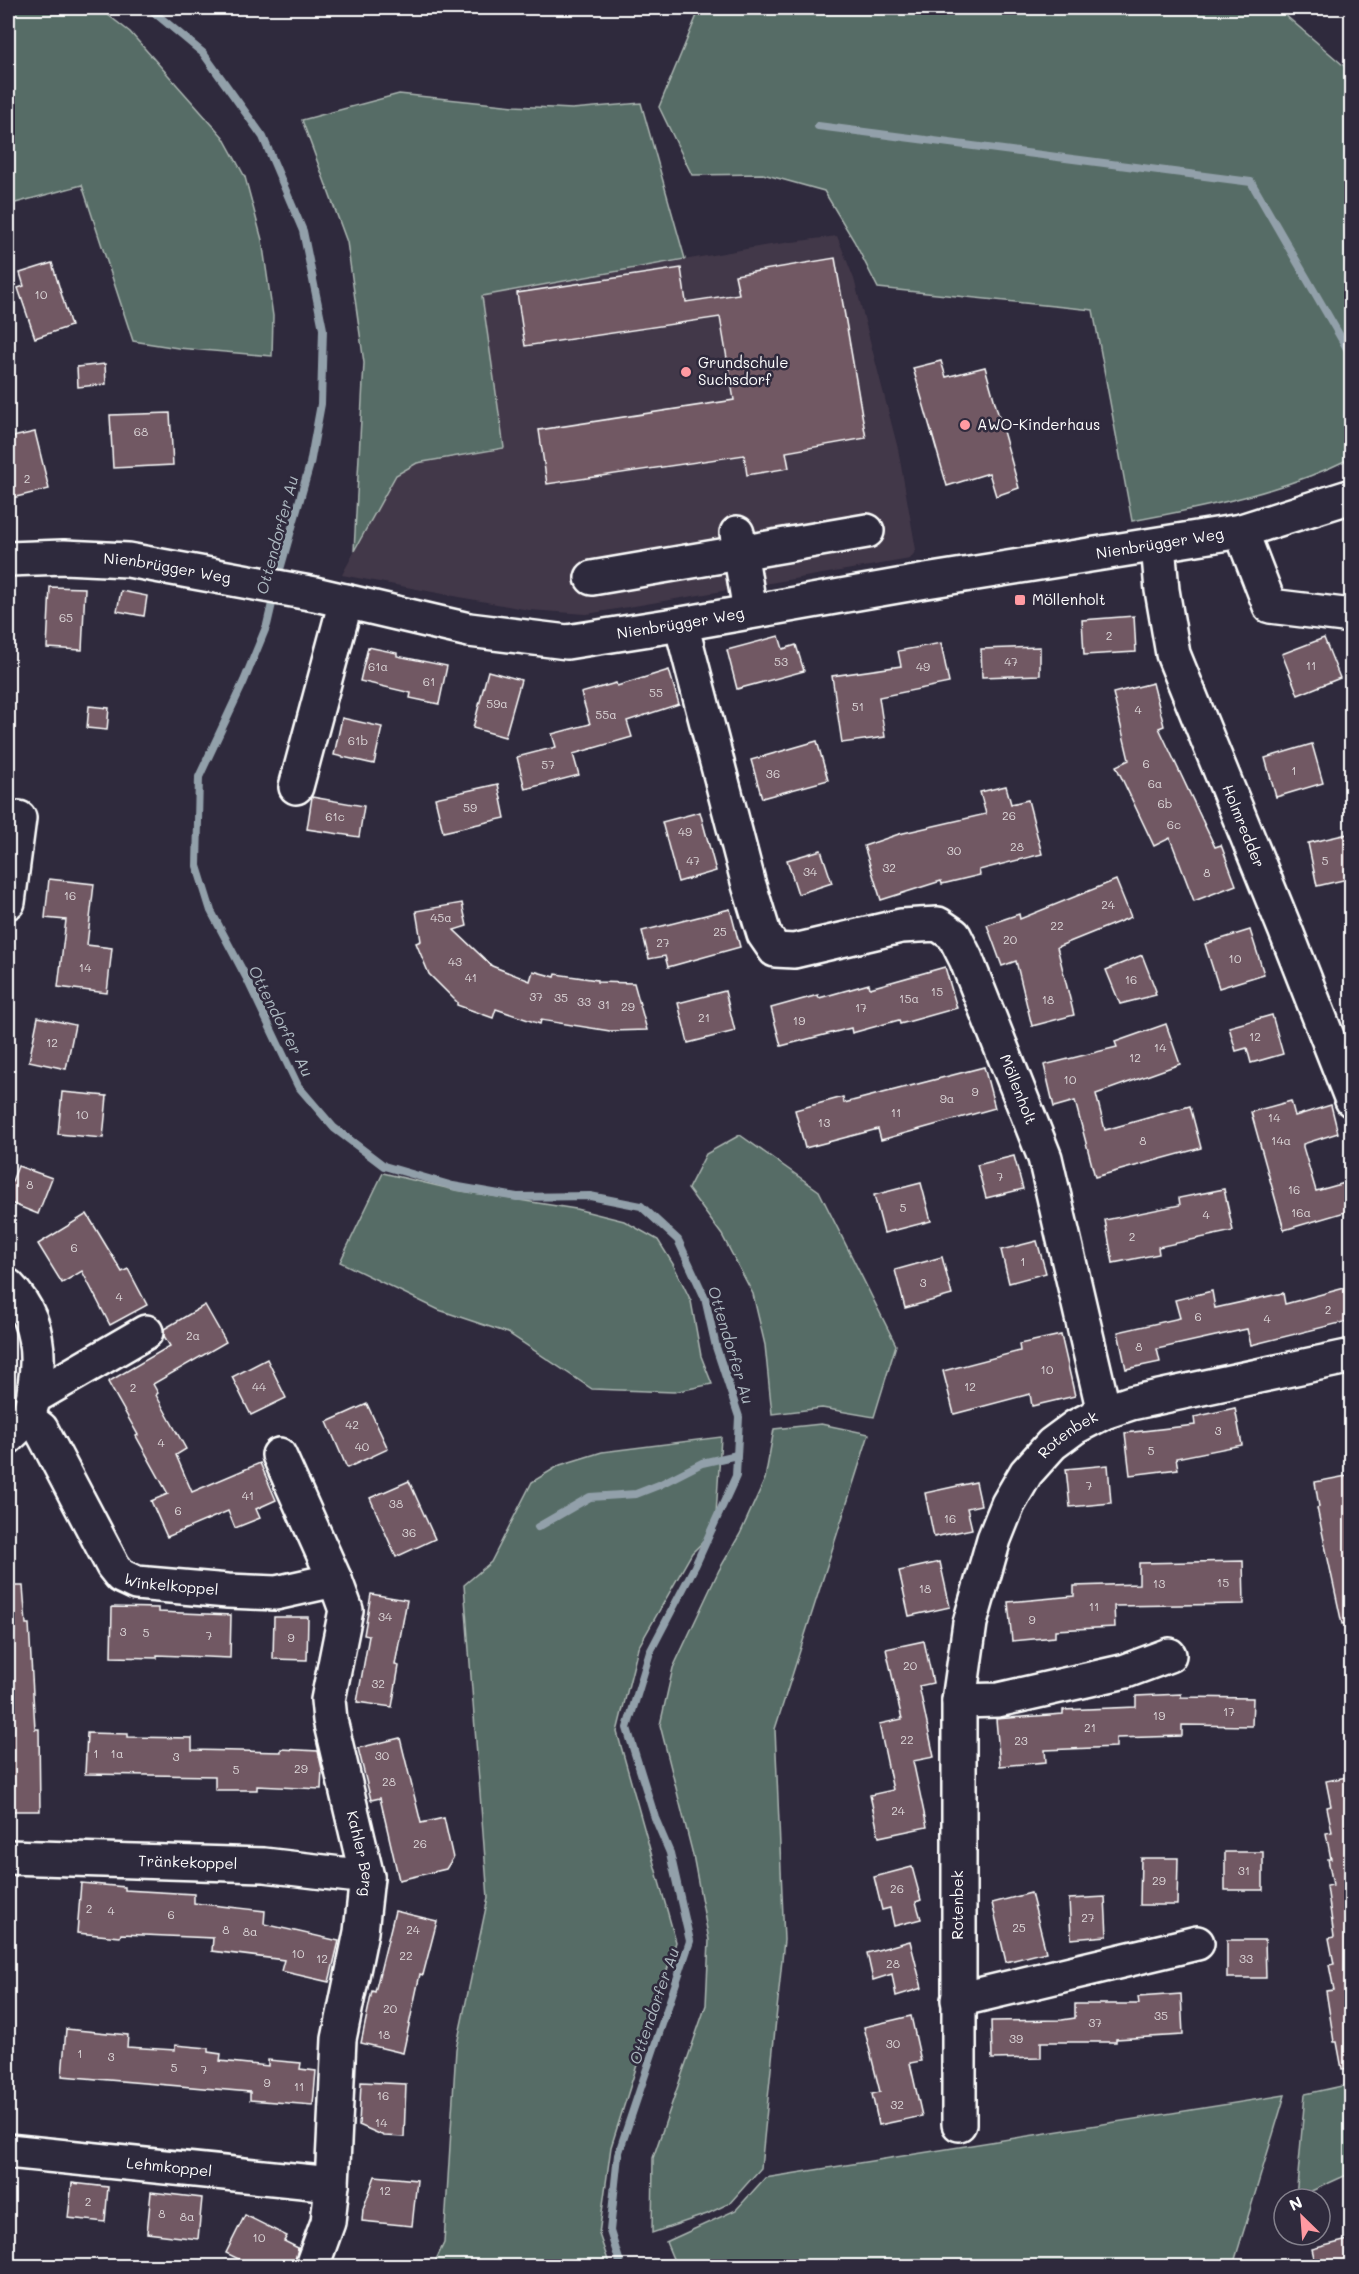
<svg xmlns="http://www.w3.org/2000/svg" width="1359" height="2274" font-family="Mali,sans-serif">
<rect width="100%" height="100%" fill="#2f2a3d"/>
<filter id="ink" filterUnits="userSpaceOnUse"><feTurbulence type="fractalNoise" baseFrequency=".0167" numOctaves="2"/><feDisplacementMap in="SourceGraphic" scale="12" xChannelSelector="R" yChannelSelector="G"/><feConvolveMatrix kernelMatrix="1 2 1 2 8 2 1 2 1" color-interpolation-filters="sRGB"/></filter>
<g filter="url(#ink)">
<polygon fill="#433849" points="837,236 854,279 898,449 916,550 910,559 587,614 529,610 342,575 395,475 417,463 504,447 482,296 763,246"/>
<g fill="#576c66" stroke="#abb6b2" stroke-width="1.5">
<polygon points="8,8 99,8 130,32 223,137 245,177 262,240 273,316 272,356 178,348 133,341 82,185 8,205"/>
<path d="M700 8H1277L1351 72V458C1283 492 1207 507 1132 521L1093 310 878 288 854 241 824 191 763 174 692 175 659 107Z"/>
<polygon points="399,94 514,106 572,109 641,103 685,259 482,296 504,448 417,463 396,475 354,551 364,363 347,242 302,120"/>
<polygon points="740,1135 819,1191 896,1345 874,1417 822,1408 772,1414 765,1345 753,1294 722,1235 688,1189 706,1154"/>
<polygon points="383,1173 455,1190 576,1209 624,1221 658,1240 673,1264 691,1301 701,1356 712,1384 674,1392 592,1389 508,1333 439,1310 340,1262"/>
<polygon points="821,1424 869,1434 775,1729 784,1940 761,2168 730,2203 707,2214 652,2233 653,2158 706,2005 709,1940 693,1855 660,1725 673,1668 719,1570 740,1534 765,1479 774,1429"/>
<polygon points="721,1437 715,1530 692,1553 638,1648 617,1732 676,1942 611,2147 599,2234 610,2266 433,2266 444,2243 456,2049 488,1898 464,1585 491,1562 532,1482 560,1465 602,1452"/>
<polygon points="1351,2084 1351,2173 1296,2198 1305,2094"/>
<polygon points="1285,2095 1233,2266 676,2266 666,2242 736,2210 765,2178"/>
</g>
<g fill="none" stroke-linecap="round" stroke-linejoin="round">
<g stroke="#92a0aa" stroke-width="8">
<polyline points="149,8 203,53 263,137 303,231 323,329 321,404 310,464 277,580"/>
<polyline points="818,126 1251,182 1352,357"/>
<polyline points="274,595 267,625 244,681 199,777 197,866 211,911 247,979 298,1086 334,1128 384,1166 453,1186 517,1197 590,1196 641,1206 678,1240 705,1298 716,1347 739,1417 736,1476 695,1566 650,1652 627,1728 655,1818 670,1853 690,1941 618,2155 610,2231 621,2266"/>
<polyline points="538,1527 590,1497 636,1494 659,1485 702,1463 737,1455"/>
</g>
</g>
<g fill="#715964" stroke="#fff" stroke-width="1.5">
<polygon points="835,258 866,438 786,452 789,468 747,475 744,455 547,484 539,430 734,400 720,317 525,346 517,293 681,268 686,302 739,294 735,275"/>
<polygon points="52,263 71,326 35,338 18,288 24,286 20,273"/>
<polygon points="941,361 946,377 985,367 1019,488 996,496 989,473 947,486 913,368"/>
<polygon points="105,364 106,384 78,387 77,367"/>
<polygon points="170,413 173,465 113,468 110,415"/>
<polygon points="35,432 49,489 8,499 8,438"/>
<polygon points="50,587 85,588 82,650 47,648"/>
<polygon points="121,591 147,596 144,616 117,611"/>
<polygon points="1134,616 1136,652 1084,655 1082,620"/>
<polygon points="779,636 783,649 796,645 804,671 737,689 727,650"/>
<polygon points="1324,638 1340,678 1298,695 1282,654"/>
<polygon points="941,643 949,683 879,697 885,737 842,743 832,676 901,666 898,651"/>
<polygon points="368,647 397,653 397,656 447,666 439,704 410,698 411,693 360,681"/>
<polygon points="1040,647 1040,675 982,677 981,649"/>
<polygon points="669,670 679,704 627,721 632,737 573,754 579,775 525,789 517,757 556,747 552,734 590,724 581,693 616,683 617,686"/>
<polygon points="488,671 521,680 505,737 473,728"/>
<polygon points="1153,683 1164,726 1159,728 1215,847 1221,845 1236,885 1194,901 1170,838 1154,846 1116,766 1129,760 1113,693"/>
<polygon points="89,706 109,708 107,730 87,728"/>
<polygon points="342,718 382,727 374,764 334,755"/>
<polygon points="817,741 828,780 762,798 751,760"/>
<polygon points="1312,744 1323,783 1276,797 1265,758"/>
<polygon points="498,784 505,818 443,832 435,798"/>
<polygon points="1006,786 1011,804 1028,800 1042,854 979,870 980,875 942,884 941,881 881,900 864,846 899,834 986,814 980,792"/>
<polygon points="312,797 364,806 359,837 307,829"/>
<polygon points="700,812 716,871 678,882 662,822"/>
<polygon points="1352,833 1352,878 1317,886 1308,843"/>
<polygon points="821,850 832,883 798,894 787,860"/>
<polygon points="49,879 94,884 87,945 112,948 107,993 58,987 66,920 45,918"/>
<polygon points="1116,880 1131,917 1057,947 1074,1015 1032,1026 1016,961 1002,966 987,925 1019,914 1020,919"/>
<polygon points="462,903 467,926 454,930 492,966 530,981 533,971 555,977 556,974 597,980 597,982 634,983 647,1030 610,1031 541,1020 540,1024 496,1009 493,1018 457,1005 457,1002 429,974 416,943 421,941 416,911"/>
<polygon points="730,909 740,947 668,967 665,956 649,959 642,931"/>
<polygon points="1250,930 1264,974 1219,988 1205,944"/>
<polygon points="1142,955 1156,991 1155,992 1156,995 1120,1004 1106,970"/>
<polygon points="945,967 957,1008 900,1024 899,1020 852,1033 851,1028 781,1046 771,1008 818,995 819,998 869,984 870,988"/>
<polygon points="725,991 735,1031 688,1043 678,1003"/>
<polygon points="1272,1015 1283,1054 1251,1063 1247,1048 1236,1051 1229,1027"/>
<polygon points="38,1017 75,1025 66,1069 29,1061"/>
<polygon points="1166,1024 1180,1064 1096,1094 1105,1130 1190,1106 1201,1148 1095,1177 1075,1101 1054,1107 1044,1065 1117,1047 1115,1042"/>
<polygon points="984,1067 995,1108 881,1140 878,1129 805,1148 795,1110 843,1097 844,1103"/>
<polygon points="62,1092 107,1096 103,1138 58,1134"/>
<polygon points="1291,1101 1295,1116 1331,1105 1338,1133 1303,1144 1303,1147 1316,1191 1352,1181 1352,1210 1284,1230 1251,1112"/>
<polygon points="1014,1156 1023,1189 986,1198 977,1165"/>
<polygon points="18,1166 52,1178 38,1214 8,1202 8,1192"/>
<polygon points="921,1183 931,1221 884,1233 874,1195"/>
<polygon points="1224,1189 1233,1231 1158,1247 1159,1254 1113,1263 1105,1220 1180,1205 1179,1198"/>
<polygon points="87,1214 122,1272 128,1269 147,1305 110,1325 82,1271 62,1283 38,1244"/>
<polygon points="1037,1241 1046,1273 1009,1283 1001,1250"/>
<polygon points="942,1257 952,1295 905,1308 895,1270"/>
<polygon points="1352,1286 1352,1320 1251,1345 1247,1329 1157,1349 1160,1362 1126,1369 1118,1332 1180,1318 1175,1300 1212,1291 1215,1308 1283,1293 1285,1304"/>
<polygon points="205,1305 226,1342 153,1384 158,1393 156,1395 186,1449 176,1455 192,1492 260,1463 276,1500 256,1509 260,1518 235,1528 228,1511 167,1537 151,1501 168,1494 136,1436 138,1435 108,1382 170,1346 164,1336 164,1329"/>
<polygon points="1061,1335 1075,1396 1032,1406 1030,1394 954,1414 943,1371 1020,1351 1019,1344"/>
<polygon points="267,1359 286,1398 251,1415 232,1377"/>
<polygon points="367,1404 388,1449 347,1468 327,1422"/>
<polygon points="1235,1408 1242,1445 1176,1458 1178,1469 1130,1475 1125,1433 1195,1425 1194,1417"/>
<polygon points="1108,1465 1111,1503 1070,1507 1066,1469"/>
<polygon points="1352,1475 1352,1623 1342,1624 1317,1508 1319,1507 1315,1482"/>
<polygon points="409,1481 435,1539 396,1557 370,1498"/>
<polygon points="976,1482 981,1505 967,1508 972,1529 934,1537 925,1493"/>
<polygon points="1243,1561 1244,1604 1114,1606 1115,1627 1055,1630 1055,1637 1012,1641 1008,1602 1074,1596 1074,1586 1139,1584 1139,1563"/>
<polygon points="940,1562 950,1607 909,1616 899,1571"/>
<polygon points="8,1586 23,1586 26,1624 29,1624 35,1729 39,1729 40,1811 8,1811"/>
<polygon points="371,1594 407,1600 395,1665 399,1666 392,1707 357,1702 369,1636 364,1635"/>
<polygon points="112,1607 158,1608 158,1612 231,1615 230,1658 157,1655 157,1658 111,1657"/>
<polygon points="274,1617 308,1617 307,1660 273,1659"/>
<polygon points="924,1641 933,1683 919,1686 934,1757 913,1761 927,1827 879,1837 870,1795 893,1790 879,1724 902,1719 886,1649"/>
<polygon points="1181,1694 1181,1697 1253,1698 1252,1726 1182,1725 1182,1736 1116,1738 1116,1747 1045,1750 1046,1762 1000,1766 996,1719 1063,1714 1063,1710 1136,1707 1136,1696"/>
<polygon points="87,1733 128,1734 128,1737 192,1738 192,1750 281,1752 281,1749 318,1751 322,1769 321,1789 257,1786 257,1790 215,1790 215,1776 85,1774"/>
<polygon points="400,1738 421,1823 444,1818 453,1858 446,1869 399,1880 380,1798 371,1800 358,1748"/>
<polygon points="1352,1776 1352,2068 1342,2069 1337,2042 1334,2042 1326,1991 1334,1990 1329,1965 1334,1964 1329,1938 1334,1937 1327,1886 1333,1885 1328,1859 1331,1859 1326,1833 1332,1832 1327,1807 1331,1806 1326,1781"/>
<rect x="1225" y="1852" width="38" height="38"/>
<polygon points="1141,1858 1178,1858 1177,1905 1140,1905"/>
<polygon points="912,1867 921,1900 916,1902 921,1919 894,1926 890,1908 882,1910 874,1877"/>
<polygon points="81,1883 125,1887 125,1890 194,1894 194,1903 265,1911 264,1924 339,1941 329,1982 281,1971 284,1960 212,1951 213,1938 121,1934 120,1937 77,1933"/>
<polygon points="1031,1893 1046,1952 1006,1962 992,1903"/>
<polygon points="1105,1897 1107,1936 1071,1939 1069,1899"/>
<polygon points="395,1911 437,1921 423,1975 420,1974 403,2053 361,2043 372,1991 375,1992"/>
<polygon points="1227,1940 1265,1940 1266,1978 1227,1978"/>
<polygon points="910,1941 922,1988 896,1996 892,1974 873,1980 867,1953"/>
<polygon points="1181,1994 1183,2035 1116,2039 1116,2042 1041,2042 1041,2058 992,2059 991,2021 1062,2020 1075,2018 1075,2004 1139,2004 1138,1997"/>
<polygon points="911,2016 921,2061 910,2063 922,2116 879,2125 872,2094 880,2092 864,2027"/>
<polygon points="66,2029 128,2035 127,2047 175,2050 175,2045 208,2048 208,2052 221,2054 220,2061 268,2066 268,2060 301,2063 300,2069 316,2071 313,2105 250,2100 250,2092 62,2076"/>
<polygon points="361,2082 406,2084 404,2137 384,2136 359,2125"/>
<polygon points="375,2176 417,2180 412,2226 362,2221 363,2209"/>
<polygon points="72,2183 108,2187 105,2222 68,2218"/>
<polygon points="151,2192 202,2198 198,2239 147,2233"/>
<polygon points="245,2215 287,2236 284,2241 298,2248 294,2266 253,2266 226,2253"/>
<polygon points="1352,2239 1352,2266 1316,2266 1312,2249"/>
</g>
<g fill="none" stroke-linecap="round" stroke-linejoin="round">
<defs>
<g id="minor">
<polyline points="1241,531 1270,606 1352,616"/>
<polyline points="737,533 750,611"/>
<path id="s1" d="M1158 545 1162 590 1173 654 1285 929 1352 1100"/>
<path id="s2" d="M8 559 64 557 128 560 315 594 469 630 567 642 681 624 926 581 1241 531 1352 496"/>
<polyline points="592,578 867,531"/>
<path id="s3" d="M681 624 749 885 764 934 775 950 794 951 901 926 938 924 954 935 966 959 1045 1158 1104 1412"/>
<polyline points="296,787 346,601"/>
<polyline points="8,902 19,818"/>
<path d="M8 1286C35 1313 41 1348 35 1385 34 1395 32 1408 27 1417 23 1424 14 1431 8 1437"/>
<polyline points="34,1397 146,1332"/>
<path id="s4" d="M27 1418 41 1429 113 1566 121 1576 136 1583 228 1591 276 1593 335 1580"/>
<path id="s5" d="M279 1455 335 1580 346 1610 328 1700 330 1720 367 1877 361 1932 339 2039 332 2184 328 2222 312 2266"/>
<polyline points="959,1701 998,1700 1126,1671 1169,1655"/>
<path id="s6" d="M8 1857 264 1865 367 1877"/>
<polyline points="958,2000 1197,1943"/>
<path id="s7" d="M959 2124V1701L970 1623 994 1539 1008 1504 1026 1473 1052 1444 1075 1427 1104 1412 1131 1403 1352 1356"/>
<path id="s8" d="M8 2151 332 2184"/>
</g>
</defs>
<use href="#minor" stroke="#fff" stroke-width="38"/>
<use href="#minor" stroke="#2f2a3d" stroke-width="33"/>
</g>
</g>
<g fill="#ff9aa2" stroke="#2f2a3d" stroke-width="2">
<circle cx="686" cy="372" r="6"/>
<circle cx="965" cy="425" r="6"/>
<rect x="1014" y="594" width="12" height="12" rx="3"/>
</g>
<g text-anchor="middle" stroke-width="5" stroke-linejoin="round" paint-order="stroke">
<g font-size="12" fill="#dcd6d8">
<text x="41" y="299">10</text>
<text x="141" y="436">68</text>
<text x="27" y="483">2</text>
<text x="66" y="622">65</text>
<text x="1109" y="640">2</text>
<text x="781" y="666">53</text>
<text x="1011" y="666">47</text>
<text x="1311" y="670">11</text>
<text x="378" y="671">61a</text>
<text x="923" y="671">49</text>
<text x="429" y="686">61</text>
<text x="656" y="697">55</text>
<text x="497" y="708">59a</text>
<text x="858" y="711">51</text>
<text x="1138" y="714">4</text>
<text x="606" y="719">55a</text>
<text x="358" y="745">61b</text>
<text x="1146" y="768">6</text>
<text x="548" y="769">57</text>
<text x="1294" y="775">1</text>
<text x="773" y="778">36</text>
<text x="1155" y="788">6a</text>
<text x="1165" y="808">6b</text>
<text x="470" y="812">59</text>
<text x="1009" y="820">26</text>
<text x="335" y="821">61c</text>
<text x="1174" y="829">6c</text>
<text x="685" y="836">49</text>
<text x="1017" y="851">28</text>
<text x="954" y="855">30</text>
<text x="693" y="865">47</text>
<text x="1325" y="865">5</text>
<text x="889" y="872">32</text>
<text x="810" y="876">34</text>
<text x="1207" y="877">8</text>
<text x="70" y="900">16</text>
<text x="1108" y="909">24</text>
<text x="441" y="922">45a</text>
<text x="1057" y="930">22</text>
<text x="720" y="936">25</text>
<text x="1010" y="944">20</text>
<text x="663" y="947">27</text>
<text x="1235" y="963">10</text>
<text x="455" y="966">43</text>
<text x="85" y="972">14</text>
<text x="471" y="982">41</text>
<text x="1131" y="984">16</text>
<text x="937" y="996">15</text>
<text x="536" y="1001">37</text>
<text x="561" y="1002">35</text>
<text x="909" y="1003">15a</text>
<text x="1048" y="1004">18</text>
<text x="584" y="1006">33</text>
<text x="604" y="1009">31</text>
<text x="628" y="1011">29</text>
<text x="861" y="1012">17</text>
<text x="704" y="1022">21</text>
<text x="799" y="1025">19</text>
<text x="1255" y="1041">12</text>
<text x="52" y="1047">12</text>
<text x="1160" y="1052">14</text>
<text x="1135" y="1062">12</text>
<text x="1070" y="1084">10</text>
<text x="975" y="1096">9</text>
<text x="947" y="1103">9a</text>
<text x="896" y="1117">11</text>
<text x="82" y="1119">10</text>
<text x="1274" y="1122">14</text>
<text x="824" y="1127">13</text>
<text x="1143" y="1145">8</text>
<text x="1281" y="1145">14a</text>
<text x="1000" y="1181">7</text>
<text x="30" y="1189">8</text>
<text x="1294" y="1194">16</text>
<text x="903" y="1212">5</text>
<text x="1301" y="1217">16a</text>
<text x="1206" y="1219">4</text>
<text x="1132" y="1241">2</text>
<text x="74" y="1252">6</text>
<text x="1023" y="1266">1</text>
<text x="923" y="1287">3</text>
<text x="119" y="1301">4</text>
<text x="1328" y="1314">2</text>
<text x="1198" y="1321">6</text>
<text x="1267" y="1323">4</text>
<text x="193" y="1340">2a</text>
<text x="1139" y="1351">8</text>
<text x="1047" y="1374">10</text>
<text x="259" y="1391">44</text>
<text x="970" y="1391">12</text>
<text x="133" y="1392">2</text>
<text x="352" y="1429">42</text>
<text x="1218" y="1435">3</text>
<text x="161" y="1447">4</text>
<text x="362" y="1451">40</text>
<text x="1151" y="1455">5</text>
<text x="1089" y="1490">7</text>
<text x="248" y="1500">41</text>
<text x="396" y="1508">38</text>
<text x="178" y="1515">6</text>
<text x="950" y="1523">16</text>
<text x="409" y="1537">36</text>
<text x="1223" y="1587">15</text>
<text x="1159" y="1588">13</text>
<text x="925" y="1593">18</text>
<text x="1094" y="1611">11</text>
<text x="385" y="1621">34</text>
<text x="1032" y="1624">9</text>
<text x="123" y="1636">3</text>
<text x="146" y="1637">5</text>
<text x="209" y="1640">7</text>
<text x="291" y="1642">9</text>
<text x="910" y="1670">20</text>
<text x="378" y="1688">32</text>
<text x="1229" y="1716">17</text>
<text x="1159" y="1720">19</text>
<text x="1090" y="1732">21</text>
<text x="907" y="1744">22</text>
<text x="1021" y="1745">23</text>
<text x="96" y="1758">1</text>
<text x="117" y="1758">1a</text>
<text x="382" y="1760">30</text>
<text x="176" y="1761">3</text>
<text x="301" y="1773">29</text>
<text x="236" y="1774">5</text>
<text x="389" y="1786">28</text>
<text x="898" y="1815">24</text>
<text x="420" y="1848">26</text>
<text x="1244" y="1875">31</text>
<text x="1159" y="1885">29</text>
<text x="897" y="1893">26</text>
<text x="89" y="1913">2</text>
<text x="111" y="1915">4</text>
<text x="171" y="1919">6</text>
<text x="1088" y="1922">27</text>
<text x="1019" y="1932">25</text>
<text x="226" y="1934">8</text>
<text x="413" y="1934">24</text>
<text x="250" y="1936">8a</text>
<text x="298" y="1958">10</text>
<text x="406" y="1960">22</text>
<text x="322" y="1963">12</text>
<text x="1246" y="1963">33</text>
<text x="893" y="1968">28</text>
<text x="390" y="2013">20</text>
<text x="1161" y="2020">35</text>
<text x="1095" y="2027">37</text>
<text x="384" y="2039">18</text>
<text x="1016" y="2043">39</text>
<text x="893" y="2048">30</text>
<text x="80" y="2058">1</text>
<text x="111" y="2061">3</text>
<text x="174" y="2072">5</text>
<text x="204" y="2074">7</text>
<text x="267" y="2087">9</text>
<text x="299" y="2091">11</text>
<text x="383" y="2100">16</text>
<text x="897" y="2109">32</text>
<text x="381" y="2127">14</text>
<text x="385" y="2195">12</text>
<text x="88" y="2206">2</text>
<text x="162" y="2218">8</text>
<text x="187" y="2221">8a</text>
<text x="259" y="2242">10</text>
</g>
<g font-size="15" fill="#fff" stroke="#2f2a3d" text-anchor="start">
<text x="698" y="368">Grundschule<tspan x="698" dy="17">Suchsdorf</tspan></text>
<text x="977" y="430">AWO-Kinderhaus</text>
<text x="1032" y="605">Möllenholt</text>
</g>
<g font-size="15" fill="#fff" stroke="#2f2a3d">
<text dy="5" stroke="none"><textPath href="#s2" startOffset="1168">Nienbrügger Weg</textPath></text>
<text dy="5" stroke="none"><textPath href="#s2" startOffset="160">Nienbrügger Weg</textPath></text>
<text dy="5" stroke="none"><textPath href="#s2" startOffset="682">Nienbrügger Weg</textPath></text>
<text dy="5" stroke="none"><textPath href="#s1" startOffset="296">Holmredder</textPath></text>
<text dy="5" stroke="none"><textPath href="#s3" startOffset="693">Möllenholt</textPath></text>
<text dy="5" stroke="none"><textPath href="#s7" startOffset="720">Rotenbek</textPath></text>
<text dy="5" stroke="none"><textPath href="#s4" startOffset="237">Winkelkoppel</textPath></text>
<text dy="5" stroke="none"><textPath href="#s5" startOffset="418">Kahler Berg</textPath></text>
<text dy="5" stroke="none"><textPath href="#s6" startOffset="180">Tränkekoppel</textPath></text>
<text transform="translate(958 1905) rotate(-90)" y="5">Rotenbek</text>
<text dy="5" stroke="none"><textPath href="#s8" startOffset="162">Lehmkoppel</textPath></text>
</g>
<g font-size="16" font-style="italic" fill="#adb8c0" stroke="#2f2a3d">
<text transform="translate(277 535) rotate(-75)" y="6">Ottendorfer Au</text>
<text transform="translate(281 1021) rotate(63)" y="6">Ottendorfer Au</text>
<text transform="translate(731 1345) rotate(73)" y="6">Ottendorfer Au</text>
<text transform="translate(654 2006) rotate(-71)" y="6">Ottendorfer Au</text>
</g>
</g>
<rect width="1359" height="2274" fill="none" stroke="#2f2a3d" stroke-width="30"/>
<rect x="15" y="15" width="1329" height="2244" fill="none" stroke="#fff" stroke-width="2" filter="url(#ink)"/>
<g transform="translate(1302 2217) rotate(335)"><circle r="28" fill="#2f2a3d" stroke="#827f8b" stroke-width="1.5"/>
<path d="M0-4.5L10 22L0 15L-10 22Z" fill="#ff9aa2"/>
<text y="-9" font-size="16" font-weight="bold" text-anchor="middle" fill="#ffffff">N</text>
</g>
</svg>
